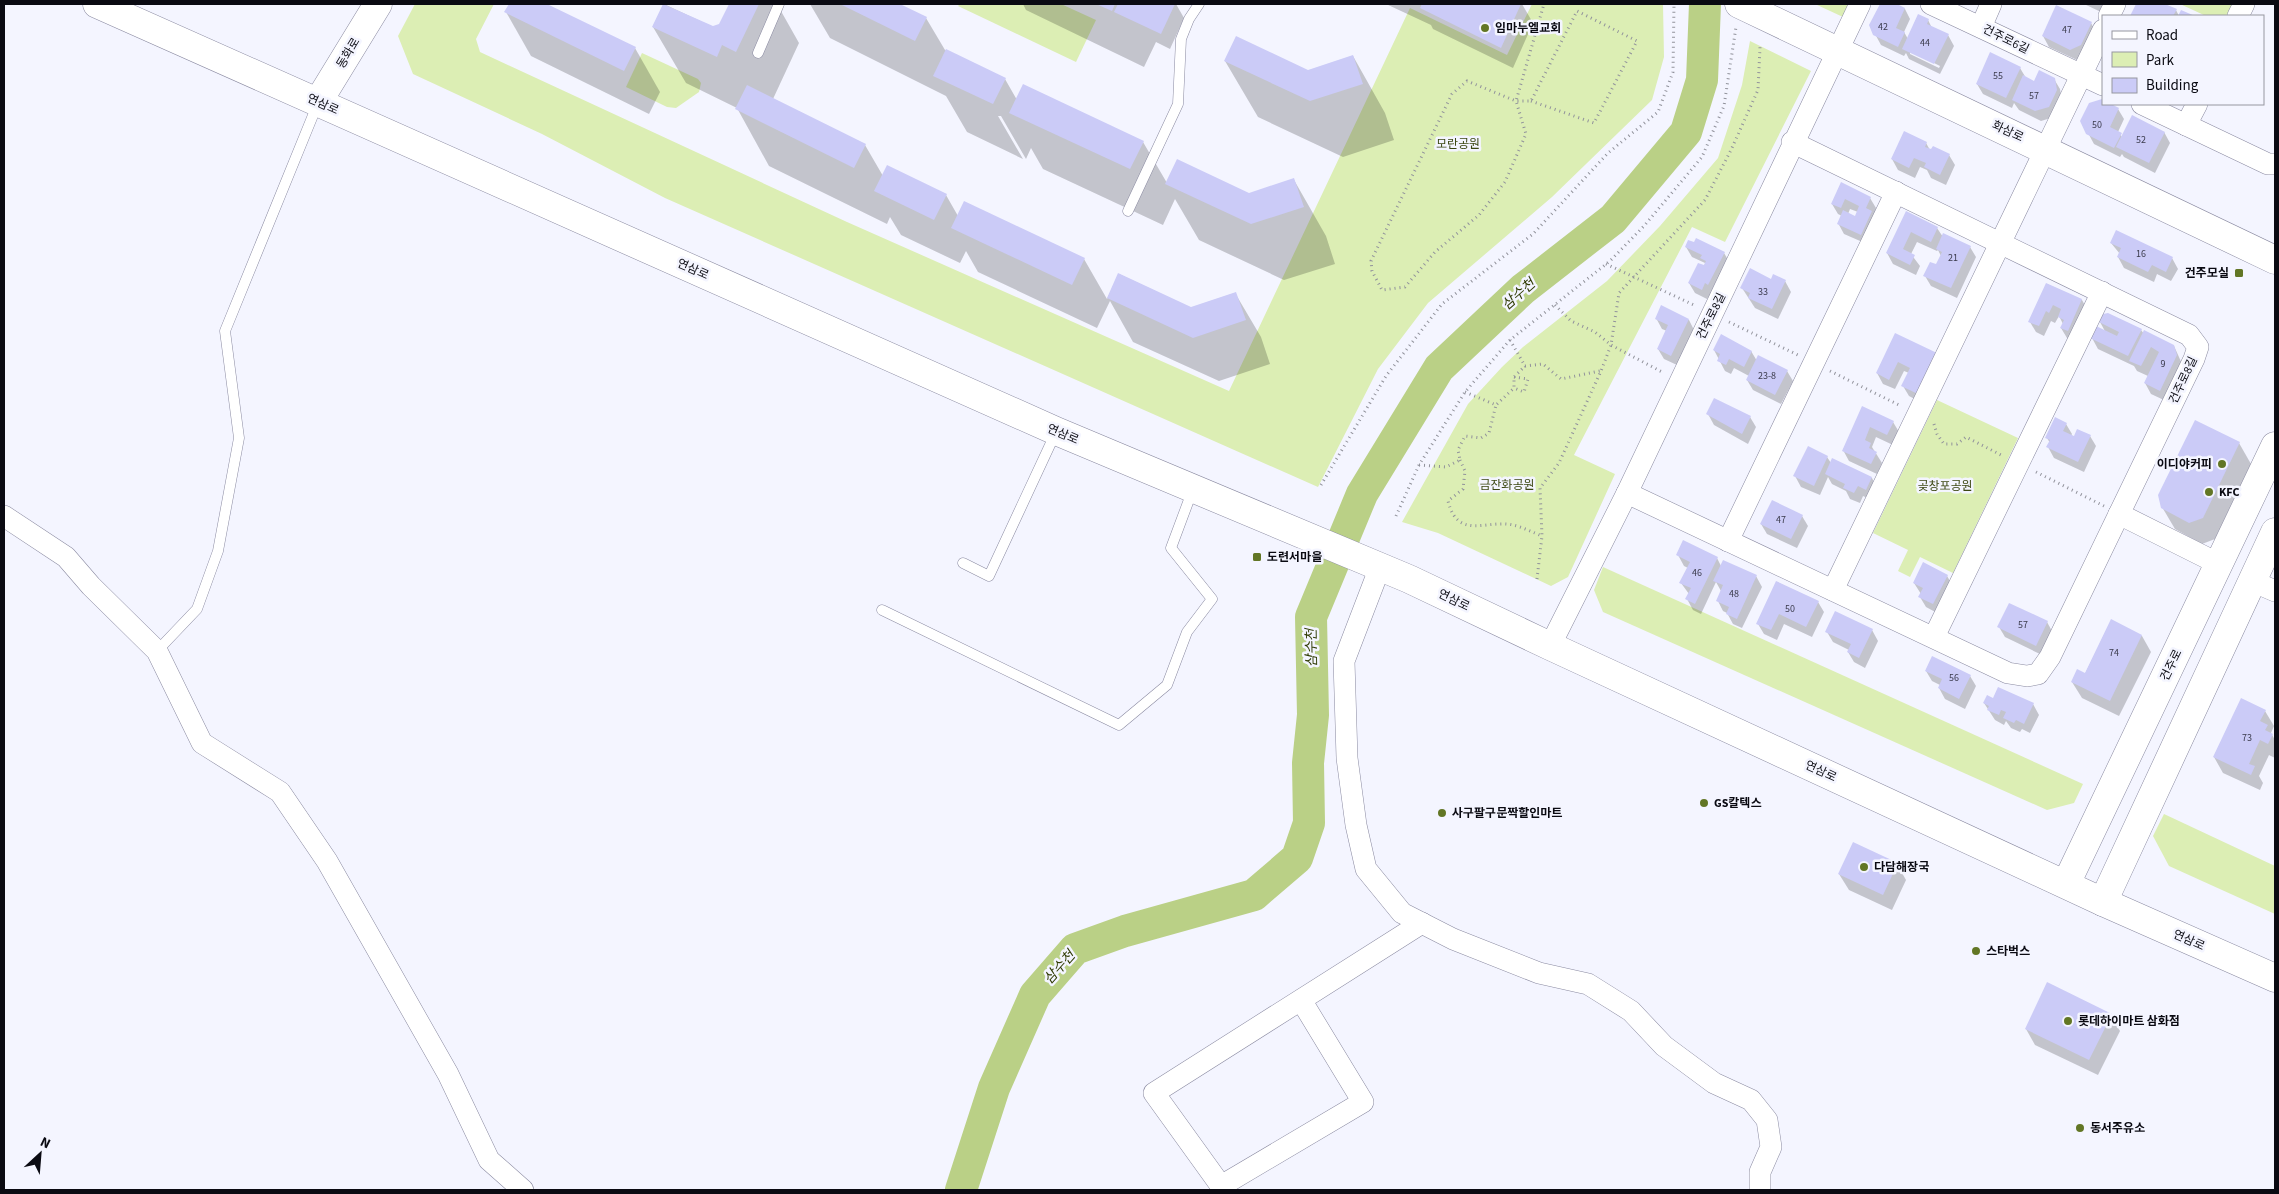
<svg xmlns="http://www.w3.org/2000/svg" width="2279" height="1194" font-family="'Source Sans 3','Noto Sans KR',sans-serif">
<rect width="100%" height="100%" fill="#f4f5ff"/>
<g fill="#dceeb4">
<polygon points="415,4 494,4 476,39 480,52 847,222 1229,391 1410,8 1507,55 1532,4 1663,4 1664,57 1652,100 1552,197 1428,303 1378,369 1318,487 665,198 542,134 413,74 398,36"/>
<polygon points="960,4 1061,4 1096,20 1076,62 958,6"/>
<polygon points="1815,4 1850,4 1843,17"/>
<polygon points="2180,4 2233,4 2227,16 2206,16"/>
<polygon points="1750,41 1811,71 1725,242 1692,227 1574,455 1615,474 1568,577 1551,586 1438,533 1402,522 1468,404 1502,367 1523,347 1607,281 1660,226 1718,158 1742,85"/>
<polygon points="642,53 698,79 701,83 699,92 676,108 667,107 626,87"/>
<polygon points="1937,400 2018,438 1953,573 1920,557 1910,577 1898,571 1908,550 1873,533"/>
<polygon points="1603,567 2083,784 2074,803 2047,810 1603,612 1594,590"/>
<polygon points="2164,814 2275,866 2275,914 2169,866 2153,836"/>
</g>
<g fill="#0003" fill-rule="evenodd">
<polygon points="510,4 544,4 635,48 660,92 649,114 531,56 506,12"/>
<polygon points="664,4 713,27 720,25 730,4 777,4 799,43 773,99 865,145 883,176 946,195 958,216 1084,259 1107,299 1119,274 1191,308 1235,293 1261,337 1270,364 1219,381 1133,342 1110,301 1097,328 978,272 966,251 960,263 901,235 890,217 887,224 769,166 737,108 686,83 653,27"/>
<polygon points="810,4 898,4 926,18 945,50 1005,79 1017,100 1143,142 1167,183 1249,194 1294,180 1326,236 1335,264 1284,280 1199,240 1175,199 1163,225 1043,169 1031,148 1026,159 1001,116 998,116 1023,159 967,132 946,96 830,38"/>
<polygon points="1023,4 1176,4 1184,18 1170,49 1156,42 1144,67 1026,10"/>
<polygon points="1386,4 1522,4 1533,23 1513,68 1433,29 1431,25"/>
<path d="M1881 4H1895L1905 9 1910 19 1904 32 1908 39 1928 20 1932 28 1948 35 1954 46 1940 74 1909 59 1906 53 1904 56 1881 45 1875 34ZM1910 51 1940 66 1939 68 1910 54Z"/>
<polygon points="2084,4 2105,4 2101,12"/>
<polygon points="2138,4 2162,4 2176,10 2179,16 2132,16"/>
<polygon points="2091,23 2097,34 2086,56 2077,60 2049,47 2043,36"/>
<polygon points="1353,56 1385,113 1394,140 1343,157 1258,117 1225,61 1308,71"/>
<polygon points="2020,68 2026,78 2035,83 2054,79 2060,89 2062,101 2054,117 2041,121 2019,110 2014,103 2012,108 1983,94 1977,84"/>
<polygon points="2102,100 2103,104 2109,104 2118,109 2124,119 2118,132 2122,137 2164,132 2170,143 2155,173 2124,157 2122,154 2120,157 2094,144 2088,133"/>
<polygon points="1926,143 1930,150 1949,155 1955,165 1946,185 1931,178 1927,170 1920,167 1915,178 1898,170 1892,159"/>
<path d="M1841 184 1870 198 1876 208 1867 244 1844 234 1838 223 1842 216 1838 214 1832 204ZM1850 209 1858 212 1855 218 1848 214Z"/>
<polygon points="1906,213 1937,228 1943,237 1970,247 1976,257 1957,298 1931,286 1925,276 1937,266 1941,256 1938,250 1937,251 1917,242 1911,254 1920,266 1916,275 1893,264 1887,253"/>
<polygon points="2111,243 2172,258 2178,269 2171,281 2157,274 2154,282 2124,268 2118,257 2120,254"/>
<polygon points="1686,247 1724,253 1730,263 1714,295 1711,293 1707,299 1695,293 1689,283 1704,267 1705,263 1692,257"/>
<polygon points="1772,280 1785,281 1791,292 1778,319 1755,308 1742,288"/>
<polygon points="2047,284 2082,300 2088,311 2074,341 2067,338 2061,328 2063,324 2059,316 2055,323 2051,321 2044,336 2036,332 2030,322"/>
<polygon points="1656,318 1689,320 1694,330 1677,365 1664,359 1658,349 1667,331 1662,329"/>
<polygon points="2100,322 2141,330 2144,334 2174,346 2183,366 2166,401 2151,394 2145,383 2148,376 2137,371 2134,366 2098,349 2092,338 2106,333"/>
<polygon points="1896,335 1936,354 1924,404 1909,396 1903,386 1909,373 1904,371 1895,389 1883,384 1877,373"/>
<polygon points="1714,350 1751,351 1757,361 1787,371 1793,381 1781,404 1753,390 1747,380 1749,376 1734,368 1731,374 1725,371"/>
<polygon points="1863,408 1893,422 1899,432 1893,445 1876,437 1872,447 1882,463 1877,474 1849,461 1843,450"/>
<polygon points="1708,414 1750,417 1756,427 1748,444 1714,425"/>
<polygon points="2066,424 2072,434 2071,436 2090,436 2096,446 2084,472 2054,458 2048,447 2050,443 2047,438"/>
<polygon points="2239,443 2251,464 2215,539 2202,544 2175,529 2162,507"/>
<polygon points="1827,457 1831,463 1872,478 1877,488 1872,500 1863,496 1860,503 1850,499 1846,491 1832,484 1828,477 1820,495 1801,487 1795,476"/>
<polygon points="1802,516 1808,526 1797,548 1767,534 1761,524"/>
<polygon points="1678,555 1717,558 1721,566 1756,576 1762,587 1742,628 1733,624 1727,613 1723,611 1718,601 1721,591 1716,582 1701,614 1693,610 1687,599 1689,594 1681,583 1688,568 1684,566"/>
<polygon points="1947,576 1953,586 1939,614 1926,607 1920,597 1921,594 1914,583"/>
<polygon points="1777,582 1818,602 1824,612 1812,637 1784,624 1777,640 1764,634 1758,624"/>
<polygon points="2111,621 2142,636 2151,652 2119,716 2082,698 2072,682 2085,674"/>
<polygon points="2047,622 2053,633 2042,655 2005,637 1999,627"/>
<polygon points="1872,630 1878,641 1865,668 1854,662 1848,652 1849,650 1833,642 1827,632"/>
<polygon points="1926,671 1970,676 1976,686 1965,709 1945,699 1939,688 1940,685 1932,681"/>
<polygon points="1984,703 2033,704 2039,715 2030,733 2022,729 2020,732 2011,728 2006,721 2004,725 1995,720"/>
<polygon points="2265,711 2274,726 2271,733 2275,740 2275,758 2269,755 2259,776 2263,783 2260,790 2223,773 2214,757"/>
<polygon points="1854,844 1897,864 1906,880 1892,910 1849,890 1839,874"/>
<polygon points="2111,1015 2120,1031 2098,1075 2035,1045 2026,1029"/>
</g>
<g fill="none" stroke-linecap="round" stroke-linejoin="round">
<polyline stroke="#bad086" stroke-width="32" points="961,1190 994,1088 1035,995 1075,949 1125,931 1254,895 1297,858 1309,823 1308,763 1313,715 1311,617 1362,494 1439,368 1523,289 1613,219 1686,132 1702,80 1705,4"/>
</g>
<g fill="#cbcbf7">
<polygon points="509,4 547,4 636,47 624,71 504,12"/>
<polygon points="663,4 713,26 719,24 729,4 759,4 736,52 722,45 717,57 652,27"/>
<polygon points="840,4 900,4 927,17 915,41"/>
<polygon points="1096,4 1115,4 1112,11"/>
<polygon points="1118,4 1175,4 1161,34 1114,12"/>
<polygon points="1422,4 1521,4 1501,48 1420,8"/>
<polygon points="1880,4 1897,4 1905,8 1896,28 1905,32 1898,47 1873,35 1869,25"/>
<polygon points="2136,4 2165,4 2177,9 2173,16 2130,16"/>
<polygon points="2056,5 2092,22 2081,45 2070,50 2042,36"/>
<polygon points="2181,10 2195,16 2178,16"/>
<polygon points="1918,14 1929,19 1927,24 1949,34 1934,64 1902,49"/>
<polygon points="1236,36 1308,70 1353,55 1363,84 1310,101 1224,61"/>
<polygon points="946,49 1006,78 993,104 933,76"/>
<polygon points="1990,52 2021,67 2006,98 1976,84"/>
<polygon points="2039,70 2055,78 2057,90 2049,107 2035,111 2012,100 2023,75 2034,81"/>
<polygon points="1023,84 1144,141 1130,169 1009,113"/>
<polygon points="747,85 866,144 854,168 735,109"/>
<polygon points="2102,99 2103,104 2111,104 2119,108 2110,127 2122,133 2114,148 2086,134 2080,121 2089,103"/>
<polygon points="2132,115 2165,132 2149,163 2116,147"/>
<polygon points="1904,131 1927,142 1925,147 1931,149 1933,146 1950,154 1940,175 1924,167 1926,163 1914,158 1909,168 1891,159"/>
<polygon points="1177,159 1249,193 1294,178 1304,207 1251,224 1165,184"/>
<polygon points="887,165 947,194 934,220 874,191"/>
<polygon points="1841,182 1871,197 1866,208 1872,211 1861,235 1837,224 1843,210 1855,216 1859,206 1845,199 1841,208 1831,204"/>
<polygon points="964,201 1085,258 1072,285 951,228"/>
<polygon points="1906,211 1938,227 1931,242 1911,232 1903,249 1915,255 1910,265 1886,253"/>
<polygon points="2116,230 2173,257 2166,272 2152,265 2148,272 2117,257 2121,248 2110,243"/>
<polygon points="1943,233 1971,246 1951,288 1923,276 1930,262 1936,264 1942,252 1936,249"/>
<polygon points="1696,238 1725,252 1708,285 1705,283 1702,290 1688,283 1698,263 1704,265 1706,261 1700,258 1702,255 1685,247 1688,240 1694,242"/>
<polygon points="1750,268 1771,279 1773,274 1786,280 1772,309 1748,298 1750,293 1740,288"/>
<polygon points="1118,273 1191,307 1236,292 1246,320 1193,338 1107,298"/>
<polygon points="2046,283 2082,299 2068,331 2060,328 2064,320 2058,317 2061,309 2053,305 2049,313 2046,311 2039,326 2028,322"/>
<polygon points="1661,305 1689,319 1671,356 1657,349 1668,325 1655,319"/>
<polygon points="2108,313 2142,329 2128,356 2090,338 2096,326 2117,336 2119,332 2099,322 2103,314"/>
<polygon points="2144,330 2174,345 2177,355 2160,391 2144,383 2159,352 2151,347 2141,366 2129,361"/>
<polygon points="1895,333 1937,353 1918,394 1901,386 1910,368 1898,362 1889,380 1876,373"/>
<polygon points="1721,334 1752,351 1744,367 1729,359 1726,365 1717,361 1720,354 1713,350"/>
<polygon points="1758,355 1788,370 1775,395 1746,380"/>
<polygon points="1714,398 1751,416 1742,434 1706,414"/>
<polygon points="1862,406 1894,421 1887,435 1870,427 1865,440 1871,443 1869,448 1877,452 1871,464 1842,451"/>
<polygon points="2055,417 2067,423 2063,431 2074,436 2077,429 2091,435 2078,462 2046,447 2050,440 2045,438"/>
<polygon points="2195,420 2240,442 2203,518 2189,523 2161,508 2158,495"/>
<polygon points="1808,446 1828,456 1814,486 1793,476"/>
<polygon points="1832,458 1872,477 1866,490 1858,486 1854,493 1843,488 1845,484 1825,474"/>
<polygon points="1772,500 1803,515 1791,539 1760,524"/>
<polygon points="1683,540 1718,557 1695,604 1685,599 1691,588 1679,583 1690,562 1676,555"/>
<polygon points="1723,560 1757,575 1737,619 1726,614 1729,607 1716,601 1723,585 1713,581"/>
<polygon points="1923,562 1948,575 1933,604 1918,597 1923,588 1913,583"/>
<polygon points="1776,581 1819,601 1806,627 1779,614 1771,630 1756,624"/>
<polygon points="2009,603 2048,621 2036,646 1997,627"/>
<polygon points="1835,611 1873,629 1859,658 1847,652 1851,644 1825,632"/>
<polygon points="2111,619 2142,635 2110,701 2071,682 2077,669 2085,673"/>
<polygon points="1932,656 1971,675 1959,699 1938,688 1942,679 1925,671"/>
<polygon points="1998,687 2034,703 2024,724 2016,720 2014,723 2003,718 2006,712 2001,710 1999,715 1987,710 1989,706 1983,703 1987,695 1993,698"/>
<polygon points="2241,698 2266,710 2260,721 2268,725 2265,730 2273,734 2268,744 2260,740 2249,764 2255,766 2251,775 2213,757"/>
<polygon points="1853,842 1898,863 1883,895 1838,874"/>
<polygon points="2047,982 2112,1014 2089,1060 2025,1029"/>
</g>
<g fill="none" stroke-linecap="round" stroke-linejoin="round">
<defs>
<g id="lane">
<polyline points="758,53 779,4"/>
<polyline points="1128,211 1178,104 1181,39 1189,19 1199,4"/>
<polyline points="963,563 989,576 1056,432"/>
<polyline points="882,610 1119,725 1167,685 1187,632 1212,599 1171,548 1193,489"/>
<polyline points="157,651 197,609 218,551 239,438 225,331 318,103"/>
</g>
<g id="street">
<polyline points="1931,4 2103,85"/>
<polyline points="2109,16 2115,4"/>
<polyline points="2238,16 2244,4"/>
<polyline points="1981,27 1991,4"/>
<polyline points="2142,104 2268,164 2275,164"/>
<polyline points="2186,125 2197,104"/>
<polyline points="1792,142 2189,335 2198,347 2194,359 2050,657 2038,674 2027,676 2008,673 1627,493 1860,4"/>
<polyline points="2119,514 2219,564"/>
<polyline points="4,516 66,557 91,586 157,651 202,743 280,792 327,861 448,1074 489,1160 523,1190"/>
<polyline points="1728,541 1896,192"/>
<polyline points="1380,567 1344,661 1347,758 1356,825 1366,869 1402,913 1453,939 1539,973 1588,984 1631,1011 1664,1046 1714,1083 1751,1100 1767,1120 1771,1147 1760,1172 1760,1190"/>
<polyline points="2252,581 2275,591"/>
<polyline points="1833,590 2103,30"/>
<polyline points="1934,637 2102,292"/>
<polyline points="1550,646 1627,493"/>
<polyline points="1301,1000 1363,1102 1221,1186 1154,1093 1422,923"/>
</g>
<g id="secondary">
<polyline points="97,4 1056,431 1409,579 1550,646 2103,902 2275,978"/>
<polyline points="1739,4 2275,260"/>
<polyline points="318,102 378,4"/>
<polyline points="2066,884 2275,446"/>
<polyline points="2103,902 2275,532"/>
</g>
</defs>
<use href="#lane" stroke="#8a8aa1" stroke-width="11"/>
<use href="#street" stroke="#8a8aa1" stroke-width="22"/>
<use href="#secondary" stroke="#8a8aa1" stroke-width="29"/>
<g stroke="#91929b" stroke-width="3" stroke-dasharray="1 4" stroke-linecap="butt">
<polyline points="1531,101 1594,123 1637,41 1577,11 1531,101 1516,101 1467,81 1452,94 1371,261 1372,271 1382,290 1405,287 1435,252 1479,215 1505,182 1526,134 1516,101 1544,4"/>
<polyline points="1606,264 1696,306"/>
<polyline points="1555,305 1571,321 1595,332 1611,345 1664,373"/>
<polyline points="1729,322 1798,355"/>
<polyline points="1510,340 1525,366 1543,364 1561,379 1600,371"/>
<polyline points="1830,371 1901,406"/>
<polyline points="1514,377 1528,379 1524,392 1514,388 1514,377 1525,366"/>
<polyline points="1465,392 1496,405 1514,388"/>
<polyline points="1934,424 1937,434 1944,444 1957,444 1966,437 2003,456"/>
<path d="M1460 460 1465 471 1463 489 1448 501C1458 541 1487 519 1513 525 1522 527 1532 532 1542 536"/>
<polyline points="1419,465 1446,467 1460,460 1458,450 1465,436 1481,438 1489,433 1496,405"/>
<polyline points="2036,472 2104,506"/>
<polyline points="1321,485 1386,376 1442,304 1533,234 1608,153 1658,112 1673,72 1674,4"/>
<polyline points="1396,516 1419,465 1465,392 1510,340 1610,261 1644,226 1702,157 1724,106 1736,27"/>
<polyline points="1537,579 1542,536 1540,488 1559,463 1601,371 1611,345 1619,293 1705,200 1731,150 1758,90 1760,47"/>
</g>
<use href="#lane" stroke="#fff" stroke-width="10"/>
<use href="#street" stroke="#fff" stroke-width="21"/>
<use href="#secondary" stroke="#fff" stroke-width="28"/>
</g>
<g fill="#627625" stroke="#f4f5ff" stroke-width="2">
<circle cx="1485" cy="28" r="5"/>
<rect x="2234" y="268" width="10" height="10" rx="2.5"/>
<circle cx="2222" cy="464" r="5"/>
<circle cx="2209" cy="492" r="5"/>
<rect x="1252" y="552" width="10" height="10" rx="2.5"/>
<circle cx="1704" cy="803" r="5"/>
<circle cx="1442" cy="813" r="5"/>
<circle cx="1864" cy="867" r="5"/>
<circle cx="1976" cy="951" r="5"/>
<circle cx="2068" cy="1021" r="5"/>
<circle cx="2080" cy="1128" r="5"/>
</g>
<g text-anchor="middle" stroke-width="5" stroke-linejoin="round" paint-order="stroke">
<g font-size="10" fill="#3a3a4b">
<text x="1883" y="30">42</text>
<text x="2067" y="33">47</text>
<text x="1925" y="46">44</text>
<text x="1998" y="79">55</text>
<text x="2034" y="99">57</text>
<text x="2097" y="128">50</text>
<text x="2141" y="143">52</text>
<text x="2141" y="257">16</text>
<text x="1953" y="261">21</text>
<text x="1763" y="295">33</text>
<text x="2163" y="367">9</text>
<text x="1767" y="379">23-8</text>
<text x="1781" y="523">47</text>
<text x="1697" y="576">46</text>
<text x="1734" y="597">48</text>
<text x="1790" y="612">50</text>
<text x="2023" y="628">57</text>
<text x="2114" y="656">74</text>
<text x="1954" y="681">56</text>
<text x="2247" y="741">73</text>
</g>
<g font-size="12" font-weight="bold" fill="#0a0a12" stroke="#f4f5ff" text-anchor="start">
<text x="1495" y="32">임마누엘교회</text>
<text x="2229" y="277" text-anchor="end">건주모실</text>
<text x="2212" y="468" text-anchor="end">이디야커피</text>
<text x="2219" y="496">KFC</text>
<text x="1267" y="561">도련서마을</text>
<text x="1714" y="807">GS칼텍스</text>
<text x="1452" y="817">사구팔구문짝할인마트</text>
<text x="1874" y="871">다담해장국</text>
<text x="1986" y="955">스타벅스</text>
<text x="2078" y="1025">롯데하이마트 삼화점</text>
<text x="2090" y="1132">동서주유소</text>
</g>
<g font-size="12" fill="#0a0a12" stroke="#f4f5ff">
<text transform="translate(2006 39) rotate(26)" y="4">건주로6길</text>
<text transform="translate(348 53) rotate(-59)" y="4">동화로</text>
<text transform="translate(323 104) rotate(24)" y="4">연삼로</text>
<text transform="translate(2008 131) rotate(25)" y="4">화삼로</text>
<text transform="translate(693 269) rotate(24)" y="4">연삼로</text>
<text transform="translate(1711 316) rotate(-64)" y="4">건주로8길</text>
<text transform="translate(2183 380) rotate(-65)" y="4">건주로8길</text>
<text transform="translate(1063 434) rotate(23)" y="4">연삼로</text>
<text transform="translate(1454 600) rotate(26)" y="4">연삼로</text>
<text transform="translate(2171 665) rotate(-64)" y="4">건주로</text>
<text transform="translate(1821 771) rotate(25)" y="4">연삼로</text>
<text transform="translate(2189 940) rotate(24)" y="4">연삼로</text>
</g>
<g font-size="12" fill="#3b4712" stroke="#f4f5ff">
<text x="1458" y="148">모란공원</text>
<text x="1507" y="489">금잔화공원</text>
<text x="1945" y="490">곶창포공원</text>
</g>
<g font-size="14" font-style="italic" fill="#2f3b03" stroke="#f4f5ff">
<text transform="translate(1518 294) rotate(-41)" y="5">삼수천</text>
<text transform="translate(1311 648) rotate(-91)" y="5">삼수천</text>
<text transform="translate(1059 967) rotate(-48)" y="5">삼수천</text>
</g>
</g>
<rect width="2279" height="1194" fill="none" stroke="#0a0a12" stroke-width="10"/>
<rect x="2102" y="15" width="162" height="90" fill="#f4f5ff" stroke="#9697a0"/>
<rect x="2112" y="31" width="25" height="8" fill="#ffffff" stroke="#9697a0"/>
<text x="2146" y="40" font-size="15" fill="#0a0a12">Road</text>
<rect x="2112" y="52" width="25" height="15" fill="#dceeb4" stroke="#9697a0"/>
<text x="2146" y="65" font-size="15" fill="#0a0a12">Park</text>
<rect x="2112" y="78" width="25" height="15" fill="#cbcbf7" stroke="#9697a0"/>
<text x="2146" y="90" font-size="15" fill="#0a0a12">Building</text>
<g transform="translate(40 1154) rotate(26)" stroke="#f4f5ff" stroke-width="4" paint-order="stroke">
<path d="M0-4L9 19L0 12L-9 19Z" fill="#0a0a12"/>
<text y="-8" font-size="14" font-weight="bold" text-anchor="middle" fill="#0a0a12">N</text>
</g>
</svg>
